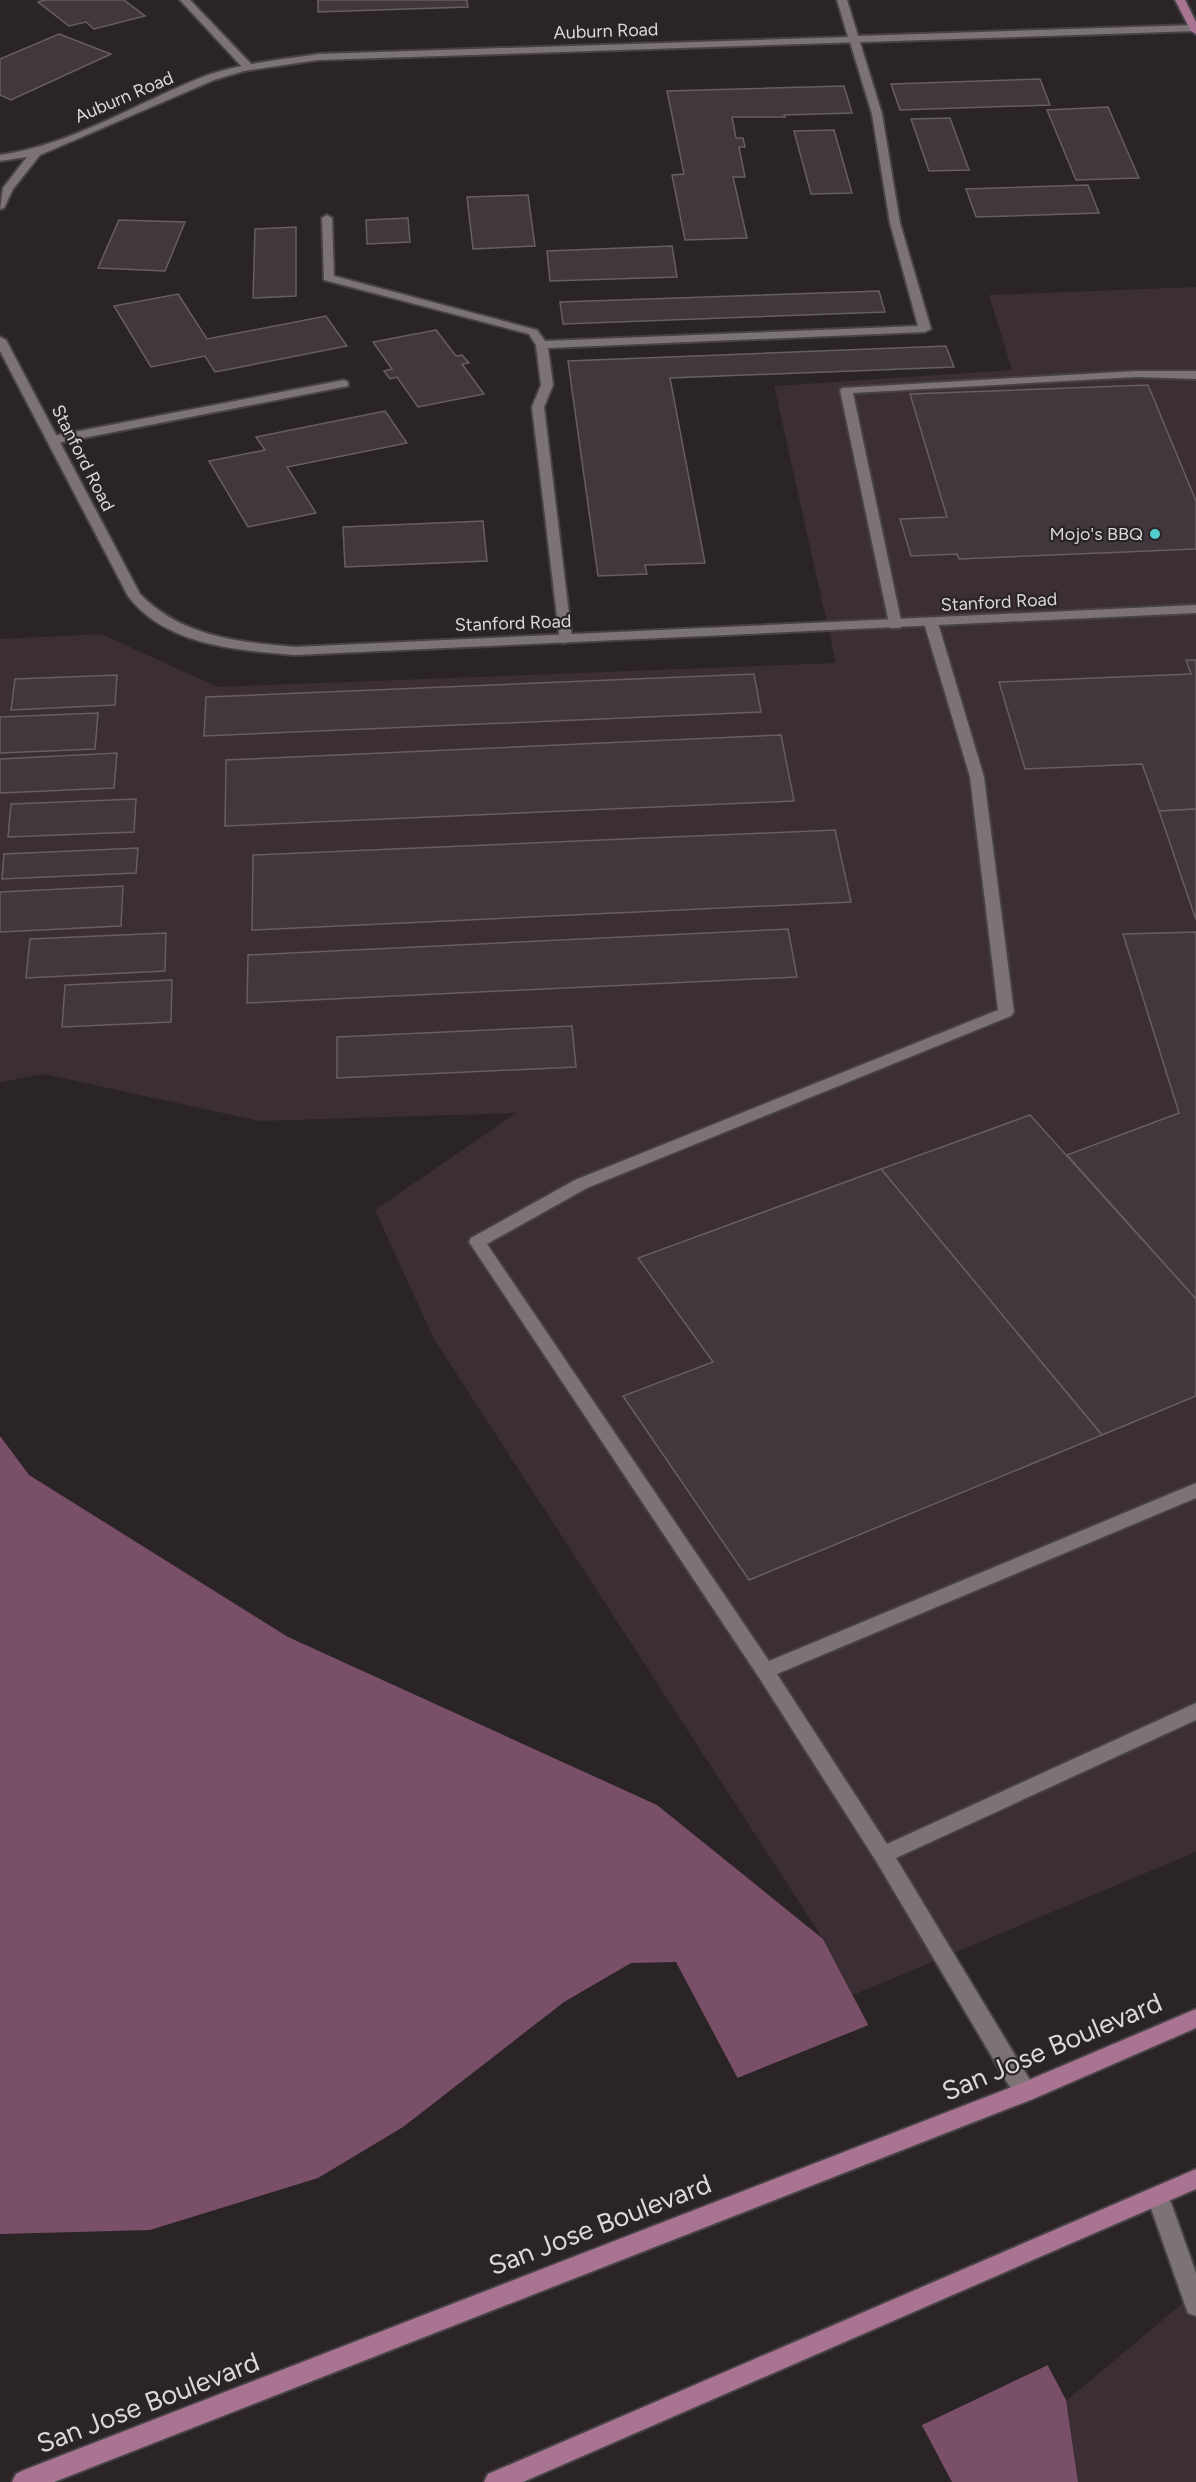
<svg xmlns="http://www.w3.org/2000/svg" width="1196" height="2482" font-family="Figtree,sans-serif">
<rect width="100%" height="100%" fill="#2b2427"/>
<g fill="#3b2e35">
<polygon points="1196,287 1196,1852 853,1995 823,1939 434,1339 375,1210 516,1113 260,1121 44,1074 0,1082 0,639 101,634 218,687 836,663 774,386 1012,370 989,295"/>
<polygon points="1196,2292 1196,2482 1078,2482 1066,2401"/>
</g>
<polygon fill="#7a5068" points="0,1436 29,1475 288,1637 657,1805 823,1939 1066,2400 1078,2482 952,2482 676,1962 631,1963 564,2002 403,2127 318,2178 150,2230 0,2234"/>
<polygon fill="#2b2427" points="871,2024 1050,2364 920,2426 735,2079"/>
<g fill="#40383c" stroke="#675e63" stroke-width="1.5">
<polygon points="45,0 124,0 145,16 94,29 86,22 69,26 38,2"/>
<polygon points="318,0 467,0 468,7 318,12"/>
<polygon points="59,34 111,54 11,100 0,95 0,59"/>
<polygon points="1040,79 1050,105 900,110 891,84"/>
<polygon points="844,86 852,113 784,115 785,117 732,117 736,138 743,138 745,147 739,147 745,177 733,177 747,238 685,240 672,175 684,174 667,91"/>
<polygon points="1108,107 1139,178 1076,180 1047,110"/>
<polygon points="950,118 969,170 929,171 911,119"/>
<polygon points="834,130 852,193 811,194 794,131"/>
<polygon points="1088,185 1099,213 976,217 966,189"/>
<polygon points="528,195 535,246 473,249 467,197"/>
<polygon points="408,218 410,242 367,244 366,220"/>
<polygon points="119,220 185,222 165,271 98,268"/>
<polygon points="296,227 296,296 253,298 255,229"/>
<polygon points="672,246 677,277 550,281 547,251"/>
<polygon points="879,291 885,312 563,324 560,302"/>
<polygon points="178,294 207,339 326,316 347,346 215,372 205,356 151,367 114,306"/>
<polygon points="436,330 456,356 462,355 469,363 462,364 484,394 418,407 397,377 390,379 384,371 392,369 373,342"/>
<polygon points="946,346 954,367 670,378 705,563 645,565 647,574 598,576 568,361"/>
<polygon points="1148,385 1196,501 1196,549 959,559 957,554 911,556 900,519 947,517 910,394"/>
<polygon points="385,411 407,443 287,467 316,513 248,527 209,461 265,450 256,437"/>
<polygon points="483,521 487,561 345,567 343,527"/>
<polygon points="1186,660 1196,660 1196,809 1159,811 1142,764 1025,769 999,682 1191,674"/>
<polygon points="754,674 761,712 204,736 206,697"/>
<polygon points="117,675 115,705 11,710 15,679"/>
<polygon points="98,713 95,749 0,753 0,717"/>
<polygon points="781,735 794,801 225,826 226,760"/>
<polygon points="117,753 114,788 0,793 0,759"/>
<polygon points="136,799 134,832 8,837 11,804"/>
<polygon points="1196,809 1196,920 1159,811"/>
<polygon points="835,830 851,902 252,930 253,855"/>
<polygon points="138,848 136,873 2,879 4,854"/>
<polygon points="123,886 121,926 0,932 0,892"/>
<polygon points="788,929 797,977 247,1003 248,955"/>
<polygon points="1196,932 1196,1299 1067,1155 1179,1113 1123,934"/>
<polygon points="166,933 165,971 26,978 30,939"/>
<polygon points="172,980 171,1022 62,1027 65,985"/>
<polygon points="572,1026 576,1067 337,1078 337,1037"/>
<polygon points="1030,1115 1196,1299 1196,1396 1102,1435 881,1169"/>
<polygon points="881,1169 1102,1435 749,1580 623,1396 713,1362 638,1258"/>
</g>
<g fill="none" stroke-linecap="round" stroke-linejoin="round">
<defs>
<g id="service">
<polygon points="180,0 190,0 252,65 252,69 244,69"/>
<polygon points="854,36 859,39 882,114 900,223 931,329 925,332 548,348 553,385 544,407 572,639 565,643 560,642 532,407 541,385 536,345 529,334 324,280 322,218 327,215 332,218 334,276 537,330 545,341 918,326 890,223 872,114 849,39"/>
<polygon points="1136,371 1196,371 1196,379 1136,377 853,393 902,625 900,628 890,628 840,390 842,388"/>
<polygon points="344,380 348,382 348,386 53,444 47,440 53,436"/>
<polygon points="931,619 938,623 984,777 1014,1012 1011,1016 587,1188 487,1244 769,1661 1196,1483 1196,1498 777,1674 887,1844 1196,1703 1196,1720 896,1858 1033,2085 1036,2092 1033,2099 1025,2102 1017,2099 876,1861 758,1676 469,1242 471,1238 575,1180 998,1010 970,777 924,623"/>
</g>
<g id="minor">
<path d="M837 0H847L858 36 1195 25 1196 31 318 60 244 71 214 80 40 155 13 189 4 208 0 209 3 188 27 157 0 161V155C72 145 138 102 205 76 241 63 280 60 318 54L848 37Z"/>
<path d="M0 337 6 340 140 594C182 637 238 642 295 647L1196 605V613L295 655C237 650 166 646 128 596L0 351Z"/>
<polygon points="1158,2187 1166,2190 1169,2197 1196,2273 1196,2316 1188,2313 1185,2305 1147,2197 1150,2190"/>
</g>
<g id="primary">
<polygon points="1175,0 1185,0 1196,22 1196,34 1191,31"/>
<polygon points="1196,2009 1196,2028 1033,2099 54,2482 12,2482 16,2474 24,2470 1017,2085"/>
<polygon points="1196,2169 1196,2189 523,2482 484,2482 488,2474"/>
</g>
</defs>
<use href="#service" stroke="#474245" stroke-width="4"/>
<use href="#minor" stroke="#474245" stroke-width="4"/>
<use href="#primary" stroke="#474245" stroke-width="4"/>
<use href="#service" fill="#7c7377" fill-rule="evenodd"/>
<use href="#minor" fill="#7c7377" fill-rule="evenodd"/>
<use href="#primary" fill="#a87491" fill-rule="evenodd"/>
</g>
<circle fill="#52cdcd" stroke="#2b2427" stroke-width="2" cx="1155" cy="534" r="6"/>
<g text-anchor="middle" stroke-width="4.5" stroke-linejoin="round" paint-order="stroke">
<g font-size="18" fill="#dcd7da" stroke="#2b2427">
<text transform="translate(606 31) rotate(-2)" y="6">Auburn Road</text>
<text transform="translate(124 97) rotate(-23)" y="6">Auburn Road</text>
<text transform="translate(83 458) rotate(63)" y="6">Stanford Road</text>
<text transform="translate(999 602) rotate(-3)" y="6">Stanford Road</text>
<text transform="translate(513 623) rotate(-2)" y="6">Stanford Road</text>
</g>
<g font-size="18" fill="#dcd7da" stroke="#2b2427" text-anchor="end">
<text x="1143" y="540">Mojo's BBQ</text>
</g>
<g font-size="27" fill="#dcd7da" stroke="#2b2427">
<text transform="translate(1052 2047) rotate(-23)" y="9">San Jose Boulevard</text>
<text transform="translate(600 2225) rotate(-21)" y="9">San Jose Boulevard</text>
<text transform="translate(148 2403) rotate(-21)" y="9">San Jose Boulevard</text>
</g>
</g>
</svg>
